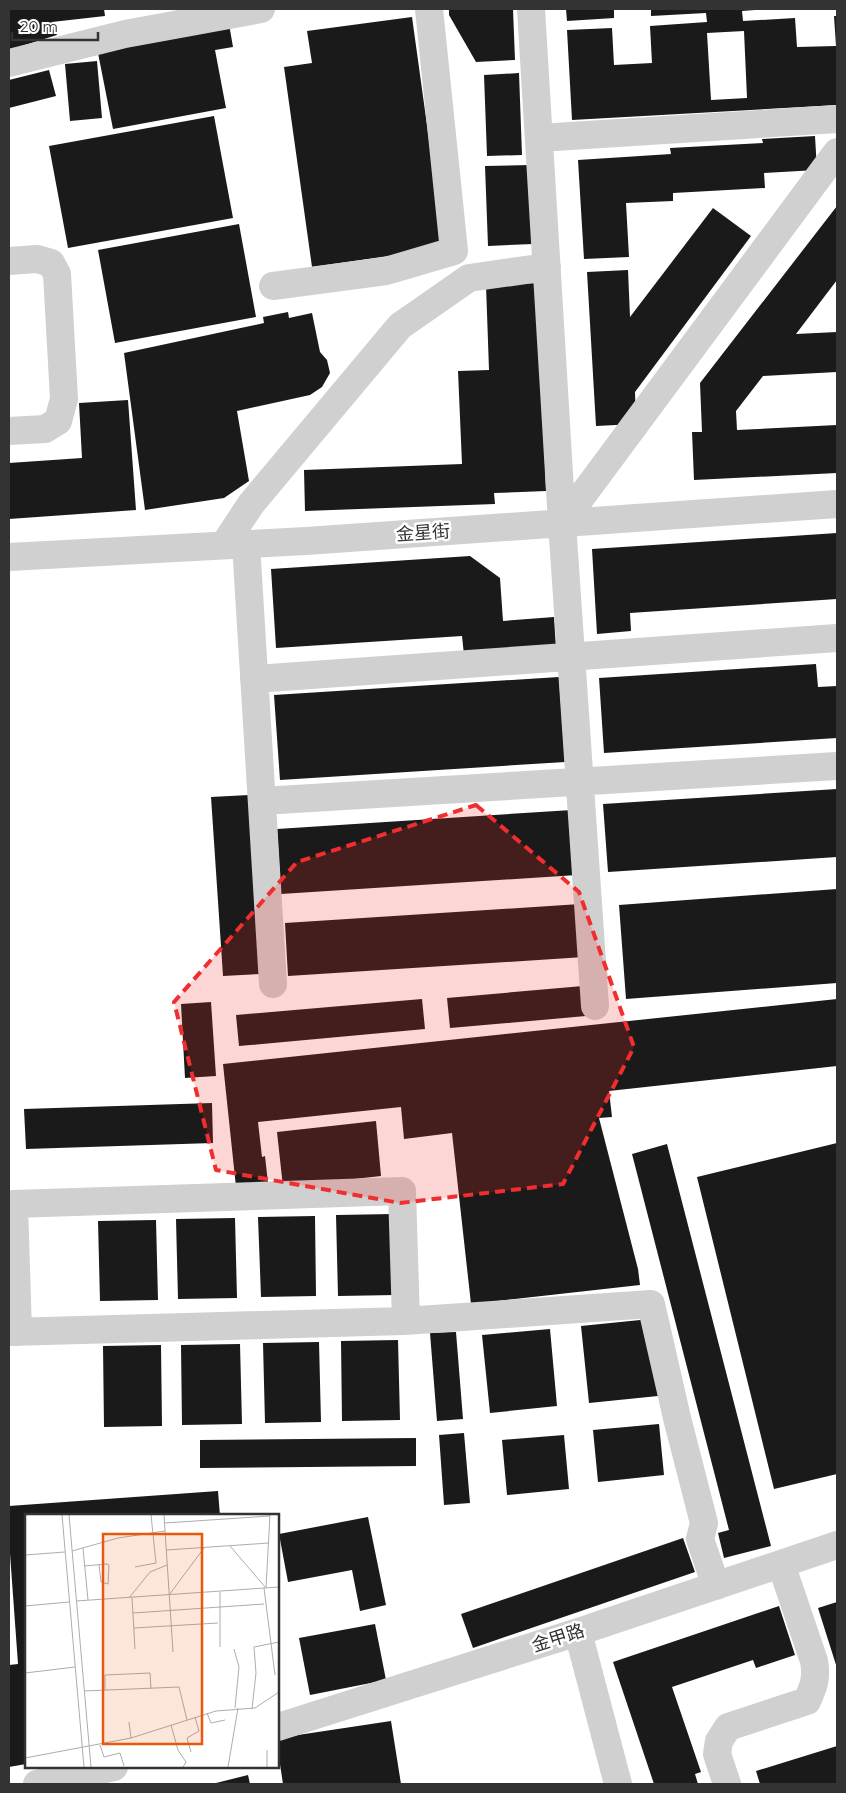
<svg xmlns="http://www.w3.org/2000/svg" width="846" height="1793" viewBox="0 0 846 1793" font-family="Montserrat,'Noto Sans SC',sans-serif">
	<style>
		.building { fill: #1a1a1a; fill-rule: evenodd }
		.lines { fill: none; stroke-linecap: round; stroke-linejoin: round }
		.minor { stroke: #d0d0d0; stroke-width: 28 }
		.marked { fill: #f02e2f; fill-opacity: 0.2; stroke: #f02e2f; stroke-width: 4; stroke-dasharray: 10 6; stroke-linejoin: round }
		.labels { text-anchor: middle; stroke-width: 5; stroke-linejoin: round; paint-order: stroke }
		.street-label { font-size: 18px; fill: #333; stroke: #fff }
		.inset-road { fill: none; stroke: #adadad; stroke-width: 1 }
		.view { fill: #e8590c; fill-opacity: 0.15; stroke: #e8590c; stroke-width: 2.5 }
		.inset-edge { fill: none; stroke: #333; stroke-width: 2.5 }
	</style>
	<rect width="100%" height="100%" fill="#fff"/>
	<path class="building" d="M9 9H104L105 16 52 22 57 35 9 50Z
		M449 9H513L515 60 476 62 449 15Z
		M566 9H614V18L567 21Z
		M651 9H755V10L742 11 743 21 795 18 797 47 836 46 834 16H837V105L572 120 567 30 612 28 614 65 652 63 650 26 707 22 706 13 651 16ZM744 31 747 98 711 100 707 33Z
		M412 17 444 248 312 267 284 67 312 63 307 31Z
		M229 24 233 47 215 50 226 108 113 129 97 48Z
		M97 61 102 118 70 121 65 64Z
		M49 70 56 96 9 108V80Z
		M519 73 522 155 487 156 484 75Z
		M214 116 233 218 68 248 49 146Z
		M815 136 817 170 764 173 765 188 673 193V201L626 203 629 257 584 259 578 160 671 154 670 148 763 143 762 139Z
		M530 165 533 244 488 246 485 166Z
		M837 206V280L796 334 837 332V372L763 376 736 411 737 430 837 425V473L694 480 692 432H702L700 383Z
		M713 208 751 236 635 392 636 424 596 426 587 272 628 270 630 317Z
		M239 224 256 317 115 343 98 250Z
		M538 283 546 491 494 493 495 504 305 511 304 470 462 464 458 371 489 370 486 285Z
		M288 312 289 318 312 313 320 352 327 360 330 373 322 387 310 395 237 411 249 481 224 498 145 510 124 353 264 323 263 317Z
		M128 400 136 510 9 519V463L82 458 79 403Z
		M837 533V599L630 613 631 631 597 634 592 549Z
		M470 556 500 578 503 621 554 617 556 649 464 655 462 636 276 648 271 569Z
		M816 664 818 687 837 686V738L604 753 599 678Z
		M559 677 565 762 280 780 274 695Z
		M837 789V857L608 872 603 804Z
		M249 795 261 974 223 976 211 797Z
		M572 810 577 875 281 894 277 829Z
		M837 889V983L626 999 619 905Z
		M580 904 584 957 288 976 285 923Z
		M583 986 586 1016 450 1028 447 998Z
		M422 999 425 1029 239 1046 236 1015Z
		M837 999V1066L609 1091 612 1117 599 1118 638 1269 640 1285 471 1304 452 1133 404 1139 401 1107 258 1122 262 1157 265 1156 268 1183 236 1187 223 1064Z
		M211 1002 216 1076 185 1078 181 1004Z
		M212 1103 213 1143 26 1149 24 1109Z
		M376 1121 381 1176 283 1187 277 1132Z
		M837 1143V1474L774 1489 697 1177Z
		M667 1144 771 1546 724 1558 718 1533 729 1530 632 1154Z
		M393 1214 396 1295 338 1296 336 1215Z
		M315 1216 316 1296 261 1297 258 1217Z
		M235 1218 237 1298 178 1299 176 1219Z
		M156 1220 158 1300 100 1301 98 1221Z
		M650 1319 658 1396 589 1403 581 1326Z
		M550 1329 557 1406 490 1413 482 1335Z
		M456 1332 463 1419 437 1421 430 1333Z
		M398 1340 400 1420 342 1421 341 1341Z
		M319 1342 321 1422 265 1423 263 1343Z
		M240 1344 242 1424 182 1425 181 1345Z
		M161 1345 162 1426 104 1427 103 1346Z
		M659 1424 664 1475 598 1482 593 1430Z
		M464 1433 470 1503 444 1505 439 1435Z
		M564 1435 569 1489 507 1495 502 1440Z
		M416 1438V1466L200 1468V1440Z
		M218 1491 220 1516H26V1764L9 1767V1665L18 1664 9 1540V1506Z
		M368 1517 386 1605 360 1611 352 1570 288 1582 279 1534Z
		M683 1538 695 1572 473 1648 461 1614Z
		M837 1602V1668L818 1608Z
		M779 1606 795 1655 756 1668 753 1660 672 1687 701 1772 695 1774 698 1784H654L613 1662Z
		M375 1624 386 1680 310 1695 299 1638Z
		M391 1721 401 1784H283L278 1751V1738Z
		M837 1746V1784H760L756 1771Z
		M248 1775 250 1784H212Z"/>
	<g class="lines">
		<path class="minor" d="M531 9 562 523 595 1006
			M9 63 125 34 261 9
			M539 138 837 119
			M9 261 37 259 51 263 57 274 64 399 58 421 45 429 9 431
			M273 286 386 271 454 251 429 9
			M562 523 837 152
			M246 544 273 984
			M224 545 251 504 400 326 469 278 547 267
			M9 557 306 541 837 504
			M254 679 837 638
			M262 801 837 766
			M9 1332 404 1321 651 1304 677 1418 704 1523 700 1539 716 1586
			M18 1332 14 1204 402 1191 406 1321
			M578 1632 618 1784
			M278 1727 578 1632 837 1545
			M37 1784 114 1767
			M727 1784 717 1754 719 1741 728 1727 807 1701C814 1686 817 1677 814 1661L781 1564"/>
	</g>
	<path class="marked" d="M476 805 579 892 634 1047 563 1184 400 1203 216 1170 174 1002 297 862Z"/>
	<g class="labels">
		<g class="street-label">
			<text transform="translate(423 533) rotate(-4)" y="6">金星街</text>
			<text transform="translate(558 1638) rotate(-18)" y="6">金甲路</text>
		</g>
	</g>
	<g transform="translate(25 1514)">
		<rect width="254" height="254" fill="#fff"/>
		<path class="inset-road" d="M37 1 59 253M44 1 66 253M139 1 148 138M140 9 245 2M205 32 241 74M58 34 63 86M141 36 244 29M47 37 93 24 140 17M0 41 40 38M59 52 82 50 84 51 83 70 76 68 74 51M110 53 131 49 126 1M239 74 250 161M241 74 245 1M195 78V133M144 81 179 34M104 84 125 58 142 51M107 84 110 135M51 87 254 73M0 92 44 88M108 99 239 90M109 114 193 109M209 135 214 153 210 194M0 159 50 153M80 176V161L125 159 126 175M59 177 154 173 162 206M227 195 231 159 229 133 254 128M182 199 186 209 200 206M104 208 106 224M146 211 153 236 161 248 158 253M75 231 79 243 95 239 99 252M242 236V253M166 238 162 224 174 217 170 203M0 244 106 224 191 197 230 194 254 178M203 253 213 194"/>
		<path class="view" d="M78 20H177V230H78Z"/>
		<rect width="254" height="254" class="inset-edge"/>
	</g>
	<rect width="846" height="1793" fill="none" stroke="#333333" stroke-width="20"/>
	<path d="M12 32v8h86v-8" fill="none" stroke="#333333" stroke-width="2.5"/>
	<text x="20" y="32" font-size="15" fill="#333333" stroke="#ffffff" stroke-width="4" paint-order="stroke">20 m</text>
</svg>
